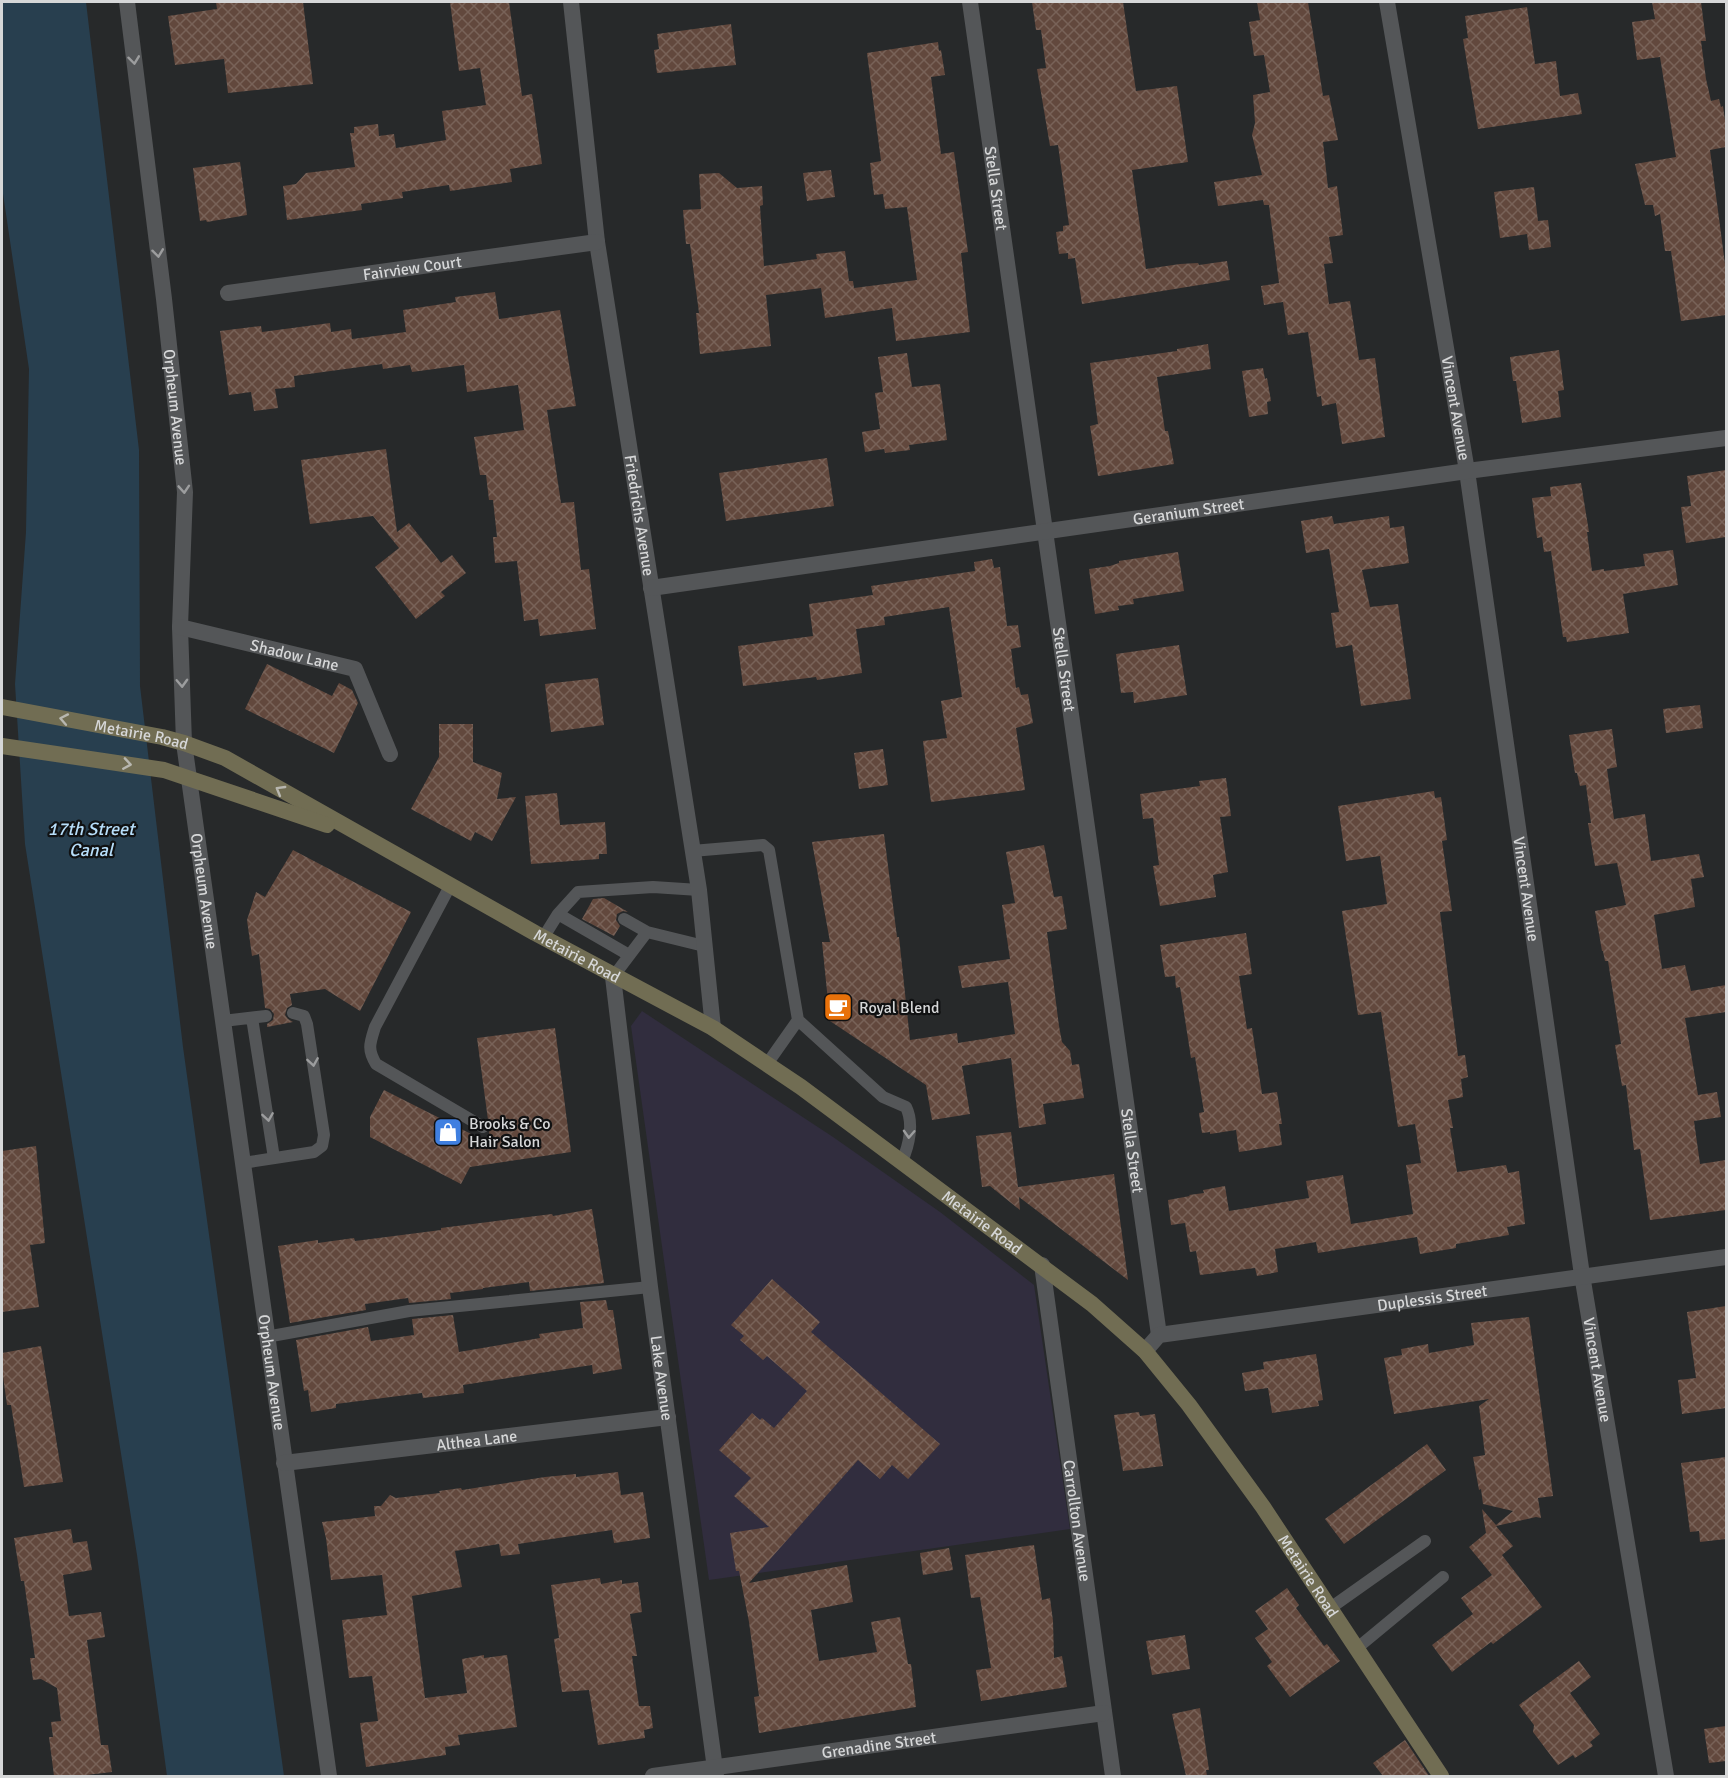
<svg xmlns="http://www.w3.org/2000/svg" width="1728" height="1778" viewBox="0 0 1728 1778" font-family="Signika,sans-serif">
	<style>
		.education { fill: #312d3e }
		.water { fill: #283f4f }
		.building { fill: url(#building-cross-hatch) }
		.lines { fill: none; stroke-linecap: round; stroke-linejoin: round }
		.service { stroke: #545658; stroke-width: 12 }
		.minor { stroke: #545658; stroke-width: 16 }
		.secondary { stroke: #716d53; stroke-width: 16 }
		.oneway { stroke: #9c9d9e }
		.oneway2 { stroke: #b8b7b0 }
		.labels { text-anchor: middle; stroke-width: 4.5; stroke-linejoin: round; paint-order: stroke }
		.street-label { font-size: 16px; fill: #d6d7d8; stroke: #101112 }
		.poi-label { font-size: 16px; fill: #d6d7d8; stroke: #101112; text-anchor: start }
		.water-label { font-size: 18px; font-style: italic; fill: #b7defa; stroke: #101112 }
	</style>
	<defs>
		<pattern id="building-cross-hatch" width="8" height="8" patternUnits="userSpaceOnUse" patternTransform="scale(1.5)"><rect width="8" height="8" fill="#62483d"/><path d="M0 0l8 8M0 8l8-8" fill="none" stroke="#786258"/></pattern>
	</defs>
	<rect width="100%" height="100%" fill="#27292a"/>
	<path class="education" d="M642 1011 833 1137 940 1212 1034 1285 1070 1529 709 1580 631 1026Z"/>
	<path class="water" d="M2 2H86L139 450 140 686 183 1047 284 1776H167L137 1555 25 844 15 684 26 532 29 369 2 187Z"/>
	<path class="building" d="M216 2H303L313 84 228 93 224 59 175 65 168 16 217 9Z
		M450 2H509L522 96 532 94 542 164 510 169 512 182 450 191 449 185 402 192 403 198 361 204 362 210 287 220 283 186 296 184 306 173 355 167 350 133H354V127L378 124 379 136 394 134 396 148 446 140 442 111 486 105 480 68 459 71Z
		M1032 2H1123L1136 91 1177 86 1188 162 1132 170 1146 269 1180 264 1198 263 1199 265 1227 261 1230 280 1082 304 1075 258 1068 259V253L1059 254 1056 232 1063 231V226L1069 225 1058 145 1050 146 1037 69 1046 68 1041 30H1036Z
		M1257 2H1308L1323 96 1329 95 1338 140 1323 142 1328 188 1337 186 1343 235 1329 237 1333 263 1324 264 1329 304 1350 301 1359 360 1375 358 1385 437 1342 444 1336 403 1322 406 1321 396 1317 397 1308 332 1288 335 1283 302 1264 305 1261 286 1279 283 1269 205H1264L1263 200 1218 206 1214 182 1262 175 1252 135 1255 123 1253 95 1270 92 1264 55 1254 56 1249 22 1260 20Z
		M1652 2H1701L1706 41H1701L1706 79 1711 101 1719 99 1721 107 1723 106 1726 128V147L1710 150 1725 264H1726V315L1681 321 1671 251H1665L1660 214 1655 216 1653 205H1645L1635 164 1676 157 1660 57 1637 60 1632 22 1655 19Z
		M1527 7 1535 64 1556 61 1560 96 1578 93 1582 114 1478 129 1463 39 1468 38 1465 16Z
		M731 24 736 65 657 73 654 50 659 49 657 34Z
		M938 42 939 51 941 50 945 75 931 77 941 154 954 152 968 252 961 253 970 332 896 341 892 308 825 318 821 288 766 295 771 346 700 354 696 313H699L690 244H686L683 210 701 209 699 174 719 173 737 188 762 186 763 205 760 206 764 266 817 259 816 254 845 251 849 281H853L854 288 917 280 907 207 885 209 883 194 874 195 870 163 881 161 867 53Z
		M240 162 247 215 207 222 206 220 200 221 193 168Z
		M831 170 835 197 807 201 803 173Z
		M1534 187 1538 221 1548 220 1551 247 1529 250 1527 234 1500 238 1494 192Z
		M495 292 499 319 560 310 576 406 547 410 561 503 574 502 581 570 589 569 596 629 540 636 538 619 524 621 517 561 495 563 493 537H497L493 500H489L486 475H480L474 437 524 430 518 385 467 392 464 365 412 372 410 365 383 369 382 364 294 376 295 387 275 389 278 408 254 411 251 392 229 395 220 331 261 326 262 332 330 323 331 332 351 329 352 339 406 332 403 310 456 302 455 297Z
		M1208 344 1211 369 1157 377 1165 431H1168L1174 464 1098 476 1090 426 1098 424 1090 363 1177 351V349Z
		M1559 350 1564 390 1558 391 1561 417 1522 423 1516 381H1513L1510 357Z
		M907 353 912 387 940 384 947 440 909 445 910 450 885 453 884 449 865 452 862 432 880 429 875 393 883 392 878 357Z
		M1263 368 1265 379 1267 378 1271 401 1267 402 1268 414 1249 417 1242 371Z
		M386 449 397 532 409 523 441 563 452 555 466 573 441 592 445 596 416 619 375 567 399 548 373 516 310 524 301 460Z
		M827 458 834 506 726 521 719 473Z
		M1726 470V537L1686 543 1681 507 1691 506 1687 476Z
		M1581 483 1589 532H1587L1592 571 1604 569V571L1645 566 1643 554 1673 550 1678 585 1623 594 1629 633 1567 642 1566 637H1563L1551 551 1544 552 1542 537 1537 538 1532 498 1551 496 1550 487Z
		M1332 516 1334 524 1389 516 1390 528 1404 526 1409 563 1362 570 1370 607 1398 604 1411 699 1361 706 1352 645 1336 648 1331 613 1339 612 1329 549 1306 553 1301 521Z
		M1178 552 1184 591 1133 599 1134 604 1118 606 1119 610 1095 614 1089 569 1110 566 1119 563V561Z
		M992 559 994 568 1000 567 1007 626 1018 625 1021 647 1011 649 1016 688 1019 687 1021 695 1028 694 1033 723 1016 728 1025 790 931 802 923 741 947 738 941 701 962 697 949 607 884 617 885 625 856 629 862 673 817 680 816 677 743 686 738 646 813 636 809 604 873 595 871 586 975 571 974 562Z
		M1179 645 1187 695 1134 703 1133 692 1121 693 1116 654Z
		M267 664 332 696 339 683 352 690 358 703 334 753 245 709Z
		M598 678 604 725 551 732 545 684Z
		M1700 705 1703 728 1666 733 1663 709Z
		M439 724H473V762L502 773 497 799 516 797 492 841 475 832 471 841 411 809 439 757Z
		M1612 729 1617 767 1607 769 1614 819 1645 814 1651 861 1699 854 1704 877 1691 879 1695 907 1654 915 1662 969 1685 965 1691 991 1726 985V1012L1685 1018 1698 1095 1717 1092 1721 1117 1694 1121 1700 1164 1726 1160V1210L1650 1220 1640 1149 1634 1150 1626 1085 1622 1086 1615 1045 1621 1044 1608 961H1605L1603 951H1602L1595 911 1626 905 1617 863 1595 866 1588 823H1591L1586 785 1580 786 1577 773H1575L1569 735Z
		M883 749 888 785 859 789 854 753Z
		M1226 778 1231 816 1220 817 1228 872 1213 875 1216 897 1160 906 1153 866 1159 865 1153 818 1143 819 1140 794 1200 786 1199 781Z
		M1434 791 1435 798 1441 797 1447 840 1442 841 1452 911 1440 912 1458 1056 1465 1055 1468 1077 1461 1079 1463 1097 1448 1100 1453 1128H1450L1457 1172 1506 1165 1508 1173 1519 1171 1525 1224 1507 1227 1509 1235 1456 1244V1248L1420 1254 1417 1237 1318 1253 1316 1242 1275 1249 1278 1272 1257 1276 1255 1268 1200 1275 1196 1251 1190 1252 1185 1223 1171 1225 1168 1200 1190 1196 1189 1195 1204 1193 1203 1190 1225 1186 1229 1211 1309 1198 1306 1181 1343 1175 1351 1224 1413 1214 1406 1165 1421 1163 1415 1124 1398 1127 1381 1012 1358 1015 1342 911 1387 904 1380 856 1346 861 1338 806Z
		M557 793 560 825 605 822 607 854H599V859L531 864 525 796Z
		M884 834 897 937H899L910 1040 957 1033 958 1043 1015 1034 1008 982 962 988 958 966 1010 959 1002 905 1015 903 1006 852 1044 845 1054 897 1062 896 1067 929 1047 932 1059 1026 1062 1042 1070 1051 1072 1065 1079 1064 1084 1098 1043 1104 1046 1124 1019 1128 1011 1058 962 1066 970 1114 932 1120 926 1085 830 1021 822 942H830L812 842Z
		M293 850 411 912 360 1011 325 989 290 994 292 1005 287 1008 285 1015 288 1019 293 1022 267 1027V1024L273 1020 274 1014 270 1009 265 1008 259 954 252 956 247 920 256 892 265 897Z
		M604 898 628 912 623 911 617 914 616 920 620 926 614 936 582 919 593 899Z
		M1246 933 1252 974 1239 976 1247 1029 1252 1028 1262 1094 1277 1092 1282 1124H1279L1282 1145 1239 1152 1236 1130 1210 1134V1132L1202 1133 1199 1113 1204 1112 1195 1057 1191 1058 1180 987 1176 988 1175 976 1165 977 1160 945Z
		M555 1028 571 1152 470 1167 461 1184 370 1137V1117L384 1090 491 1144 489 1132 491 1126 488 1120 477 1038Z
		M1011 1132 1018 1187 1114 1174 1128 1280 1019 1197 1020 1210 990 1186 982 1187 976 1136Z
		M36 1146 45 1243 30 1245 39 1307 2 1312V1151Z
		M592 1209 604 1283 530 1291 529 1282 483 1288V1289L450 1293 451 1299 409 1303 408 1298 365 1304 366 1310 290 1323 278 1246 318 1240V1243L354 1238 355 1241 441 1230V1228L552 1214 553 1216Z
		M772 1279 820 1322 811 1332 940 1444 908 1479 892 1465 880 1479 858 1460 749 1583 847 1565 853 1602 811 1610 819 1661 877 1652 871 1622 900 1617 908 1664H911L916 1707 759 1733 754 1697 759 1696 749 1622 739 1571H736L730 1533 769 1527 734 1496 751 1478 719 1450 752 1413 760 1420 762 1418 774 1428 807 1391 767 1356 763 1360 740 1340 744 1336 731 1325Z
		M606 1300 608 1310H613L622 1369 593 1374 592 1365 463 1385 464 1393 423 1398 422 1393 336 1404V1408L311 1412 308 1390 304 1391 296 1340 368 1327 371 1341 414 1335 412 1319 453 1315 459 1352 540 1338 539 1334 583 1328 580 1302Z
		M1726 1306V1408L1682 1414 1678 1380 1696 1378 1687 1312Z
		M1529 1317 1553 1496 1538 1498 1541 1518 1536 1517 1496 1526 1513 1546 1502 1555 1542 1607 1493 1644 1491 1642 1452 1672 1432 1645 1473 1614 1461 1598 1492 1575 1469 1547 1486 1533 1482 1509 1496 1525 1513 1511 1483 1504 1481 1489 1479 1490 1473 1457 1485 1455 1479 1406 1489 1399 1394 1414 1384 1358 1402 1355 1401 1349 1428 1344 1429 1353 1474 1345 1471 1323Z
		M41 1346 63 1482 24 1487 11 1405H7L2 1369V1353Z
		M1316 1354 1323 1400 1318 1401 1319 1406 1272 1413 1268 1388 1245 1391 1242 1373 1264 1369 1263 1362Z
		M1139 1412 1140 1416 1155 1414 1163 1466 1123 1471 1114 1415Z
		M1427 1444 1446 1470 1344 1544 1325 1519Z
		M1726 1457V1539L1700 1542 1699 1531 1690 1532 1681 1463Z
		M618 1472 621 1495 643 1492 650 1538 614 1543 612 1530 518 1544 520 1554 501 1556 499 1544 455 1551 462 1587 412 1596 425 1698 467 1693 462 1659 484 1655V1658L507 1655 517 1727 458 1735 460 1745 445 1747 446 1755 366 1767 360 1723 378 1721 372 1676 349 1678 342 1620 387 1615 382 1575 331 1580 326 1538 322 1522 375 1516 374 1506H381L390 1495 396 1498 440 1493 439 1491 461 1488 462 1490 545 1477 576 1474V1477Z
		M71 1529 73 1543 87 1541 92 1570 63 1575 69 1616 101 1612 105 1637 87 1640 101 1745H108L112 1772 78 1776H54L49 1737H53L51 1722 61 1721 57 1688 41 1679 33 1680 30 1658H35L24 1581H21L14 1538Z
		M1034 1545 1042 1600 1050 1598 1053 1621 1054 1658 1062 1656 1067 1687 981 1701 976 1670 991 1668 980 1597 971 1598 965 1555Z
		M949 1548 953 1570 923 1575 920 1553Z
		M600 1578 601 1584 622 1580V1584L638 1582 642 1612 630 1614 637 1656H632L639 1706H650L653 1728 644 1730 645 1738 598 1745 589 1690 562 1692 554 1639 559 1638 551 1585Z
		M1287 1588 1299 1605 1296 1608 1324 1646 1327 1644 1340 1661 1290 1697 1267 1666 1272 1662 1255 1638 1268 1629 1255 1611Z
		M1185 1635 1190 1669 1152 1675 1146 1641Z
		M1579 1661 1591 1677 1570 1693 1600 1734 1590 1742 1593 1746 1575 1758 1573 1755 1558 1765 1533 1732 1534 1725 1519 1705Z
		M1200 1708 1209 1770H1206L1207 1776H1186L1172 1714Z
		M1726 1726V1761L1709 1763 1704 1729Z
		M1405 1740 1429 1776H1383L1373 1763Z"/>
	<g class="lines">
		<path class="service" d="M692 851 763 845 769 850 798 1020 767 1064
			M450 886 375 1027C370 1043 367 1049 376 1064L483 1127
			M558 914 629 955
			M624 919 647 932
			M543 938 558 914 578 892 653 887 699 890
			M613 977 647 932 704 946
			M252 1018 274 1158
			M798 1020 883 1097 906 1107C914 1123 909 1146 902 1161
			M223 1021 266 1016
			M243 1163 314 1152 322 1146 324 1135 307 1024 304 1016 293 1013
			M266 1337 409 1311 650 1287
			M1329 1609 1425 1541
			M1356 1649 1443 1577"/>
		<g class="minor">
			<path id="s1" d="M127 2 164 299 185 492 180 627 184 743 329 1776"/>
			<path id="s2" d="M571 2 597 242 699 890 713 1028"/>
			<path id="s3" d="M970 2 1159 1335"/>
			<path id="s4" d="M1387 2 1467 471 1582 1275 1666 1776"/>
			<path id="s5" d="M228 293 597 242"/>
			<path id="s6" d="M651 588 1467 471 1726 438"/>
			<path id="s7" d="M180 627 355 669 390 754"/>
			<path id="s8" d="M613 977 650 1287 716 1776"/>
			<path id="s9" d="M1042 1265 1113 1776"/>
			<path id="s10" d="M1145 1351 1159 1335 1726 1257"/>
			<path id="s11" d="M284 1463 668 1417"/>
			<path id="s12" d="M653 1776 1104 1713"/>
		</g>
		<g class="secondary">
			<path id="s13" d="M2 707 162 737 184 743 225 758 535 933 713 1028 801 1087 1092 1304 1145 1351 1189 1405 1263 1507 1441 1776"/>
			<path d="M2 746 164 770 327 825"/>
		</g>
	</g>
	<defs><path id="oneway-chevron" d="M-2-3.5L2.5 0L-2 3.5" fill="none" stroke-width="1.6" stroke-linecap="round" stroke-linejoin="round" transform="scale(1.5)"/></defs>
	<g class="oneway">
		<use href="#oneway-chevron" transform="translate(134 60) rotate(83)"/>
		<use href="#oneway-chevron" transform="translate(158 253) rotate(83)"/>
		<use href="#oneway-chevron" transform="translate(184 489) rotate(86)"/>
		<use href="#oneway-chevron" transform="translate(182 683) rotate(88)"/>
		<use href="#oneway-chevron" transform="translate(313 1062) rotate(81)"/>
		<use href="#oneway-chevron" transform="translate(268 1117) rotate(81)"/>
		<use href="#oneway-chevron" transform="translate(909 1134) rotate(93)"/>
	</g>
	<g class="oneway2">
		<use href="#oneway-chevron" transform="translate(64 719) rotate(-169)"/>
		<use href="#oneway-chevron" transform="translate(127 764) rotate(9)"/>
		<use href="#oneway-chevron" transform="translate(280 790) rotate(-150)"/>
	</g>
	<defs>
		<g id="cafe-square" transform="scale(1.5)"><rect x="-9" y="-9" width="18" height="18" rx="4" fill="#e8710a" stroke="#101112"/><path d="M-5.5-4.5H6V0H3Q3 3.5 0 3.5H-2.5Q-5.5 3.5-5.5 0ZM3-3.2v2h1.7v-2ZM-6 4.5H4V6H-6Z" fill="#fff"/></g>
		<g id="shop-square" transform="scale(1.5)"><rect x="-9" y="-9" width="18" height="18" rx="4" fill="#3f7fe0" stroke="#101112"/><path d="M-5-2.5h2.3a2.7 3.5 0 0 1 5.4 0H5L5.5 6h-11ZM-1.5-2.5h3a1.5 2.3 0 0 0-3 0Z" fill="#fff"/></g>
	</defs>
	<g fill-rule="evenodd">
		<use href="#cafe-square" x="838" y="1007"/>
		<use href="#shop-square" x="448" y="1132"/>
	</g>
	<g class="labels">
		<g class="street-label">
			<text dy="6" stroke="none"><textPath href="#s3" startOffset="188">Stella Street</textPath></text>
			<text dy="6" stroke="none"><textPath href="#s5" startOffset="186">Fairview Court</textPath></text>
			<text dy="6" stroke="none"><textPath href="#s1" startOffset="408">Orpheum Avenue</textPath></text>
			<text dy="6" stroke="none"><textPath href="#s4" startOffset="412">Vincent Avenue</textPath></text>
			<text dy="6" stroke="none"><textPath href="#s6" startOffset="543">Geranium Street</textPath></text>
			<text dy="6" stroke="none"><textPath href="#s2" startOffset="518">Friedrichs Avenue</textPath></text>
			<text dy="6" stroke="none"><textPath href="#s7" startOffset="118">Shadow Lane</textPath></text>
			<text dy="6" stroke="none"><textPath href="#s3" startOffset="674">Stella Street</textPath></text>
			<text dy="6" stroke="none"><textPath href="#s13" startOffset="142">Metairie Road</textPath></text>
			<text dy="6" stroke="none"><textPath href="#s4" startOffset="898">Vincent Avenue</textPath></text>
			<text dy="6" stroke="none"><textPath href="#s1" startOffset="894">Orpheum Avenue</textPath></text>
			<text dy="6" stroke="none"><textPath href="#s13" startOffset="633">Metairie Road</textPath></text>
			<text dy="6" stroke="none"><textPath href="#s3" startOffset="1160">Stella Street</textPath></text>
			<text dy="6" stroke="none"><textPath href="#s13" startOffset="1119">Metairie Road</textPath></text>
			<text dy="6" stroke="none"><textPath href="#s10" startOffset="297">Duplessis Street</textPath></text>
			<text dy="6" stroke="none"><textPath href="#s4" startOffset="1384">Vincent Avenue</textPath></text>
			<text dy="6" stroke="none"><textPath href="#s1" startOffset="1380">Orpheum Avenue</textPath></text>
			<text dy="6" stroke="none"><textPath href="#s8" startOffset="404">Lake Avenue</textPath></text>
			<text dy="6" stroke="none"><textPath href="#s11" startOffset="194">Althea Lane</textPath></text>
			<text dy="6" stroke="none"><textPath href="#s9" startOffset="258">Carrollton Avenue</textPath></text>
			<text dy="6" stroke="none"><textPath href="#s13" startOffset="1605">Metairie Road</textPath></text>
			<text dy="6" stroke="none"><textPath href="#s12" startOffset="228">Grenadine Street</textPath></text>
		</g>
		<g class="poi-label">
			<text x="859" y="1013">Royal Blend</text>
			<text x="469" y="1129">Brooks &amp; Co<tspan x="469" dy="18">Hair Salon</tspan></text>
		</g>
		<g class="water-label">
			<text x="91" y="835">17th Street<tspan x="91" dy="21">Canal</tspan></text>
		</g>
	</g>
	<rect width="1728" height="1778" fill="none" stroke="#d6d7d8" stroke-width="6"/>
</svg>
